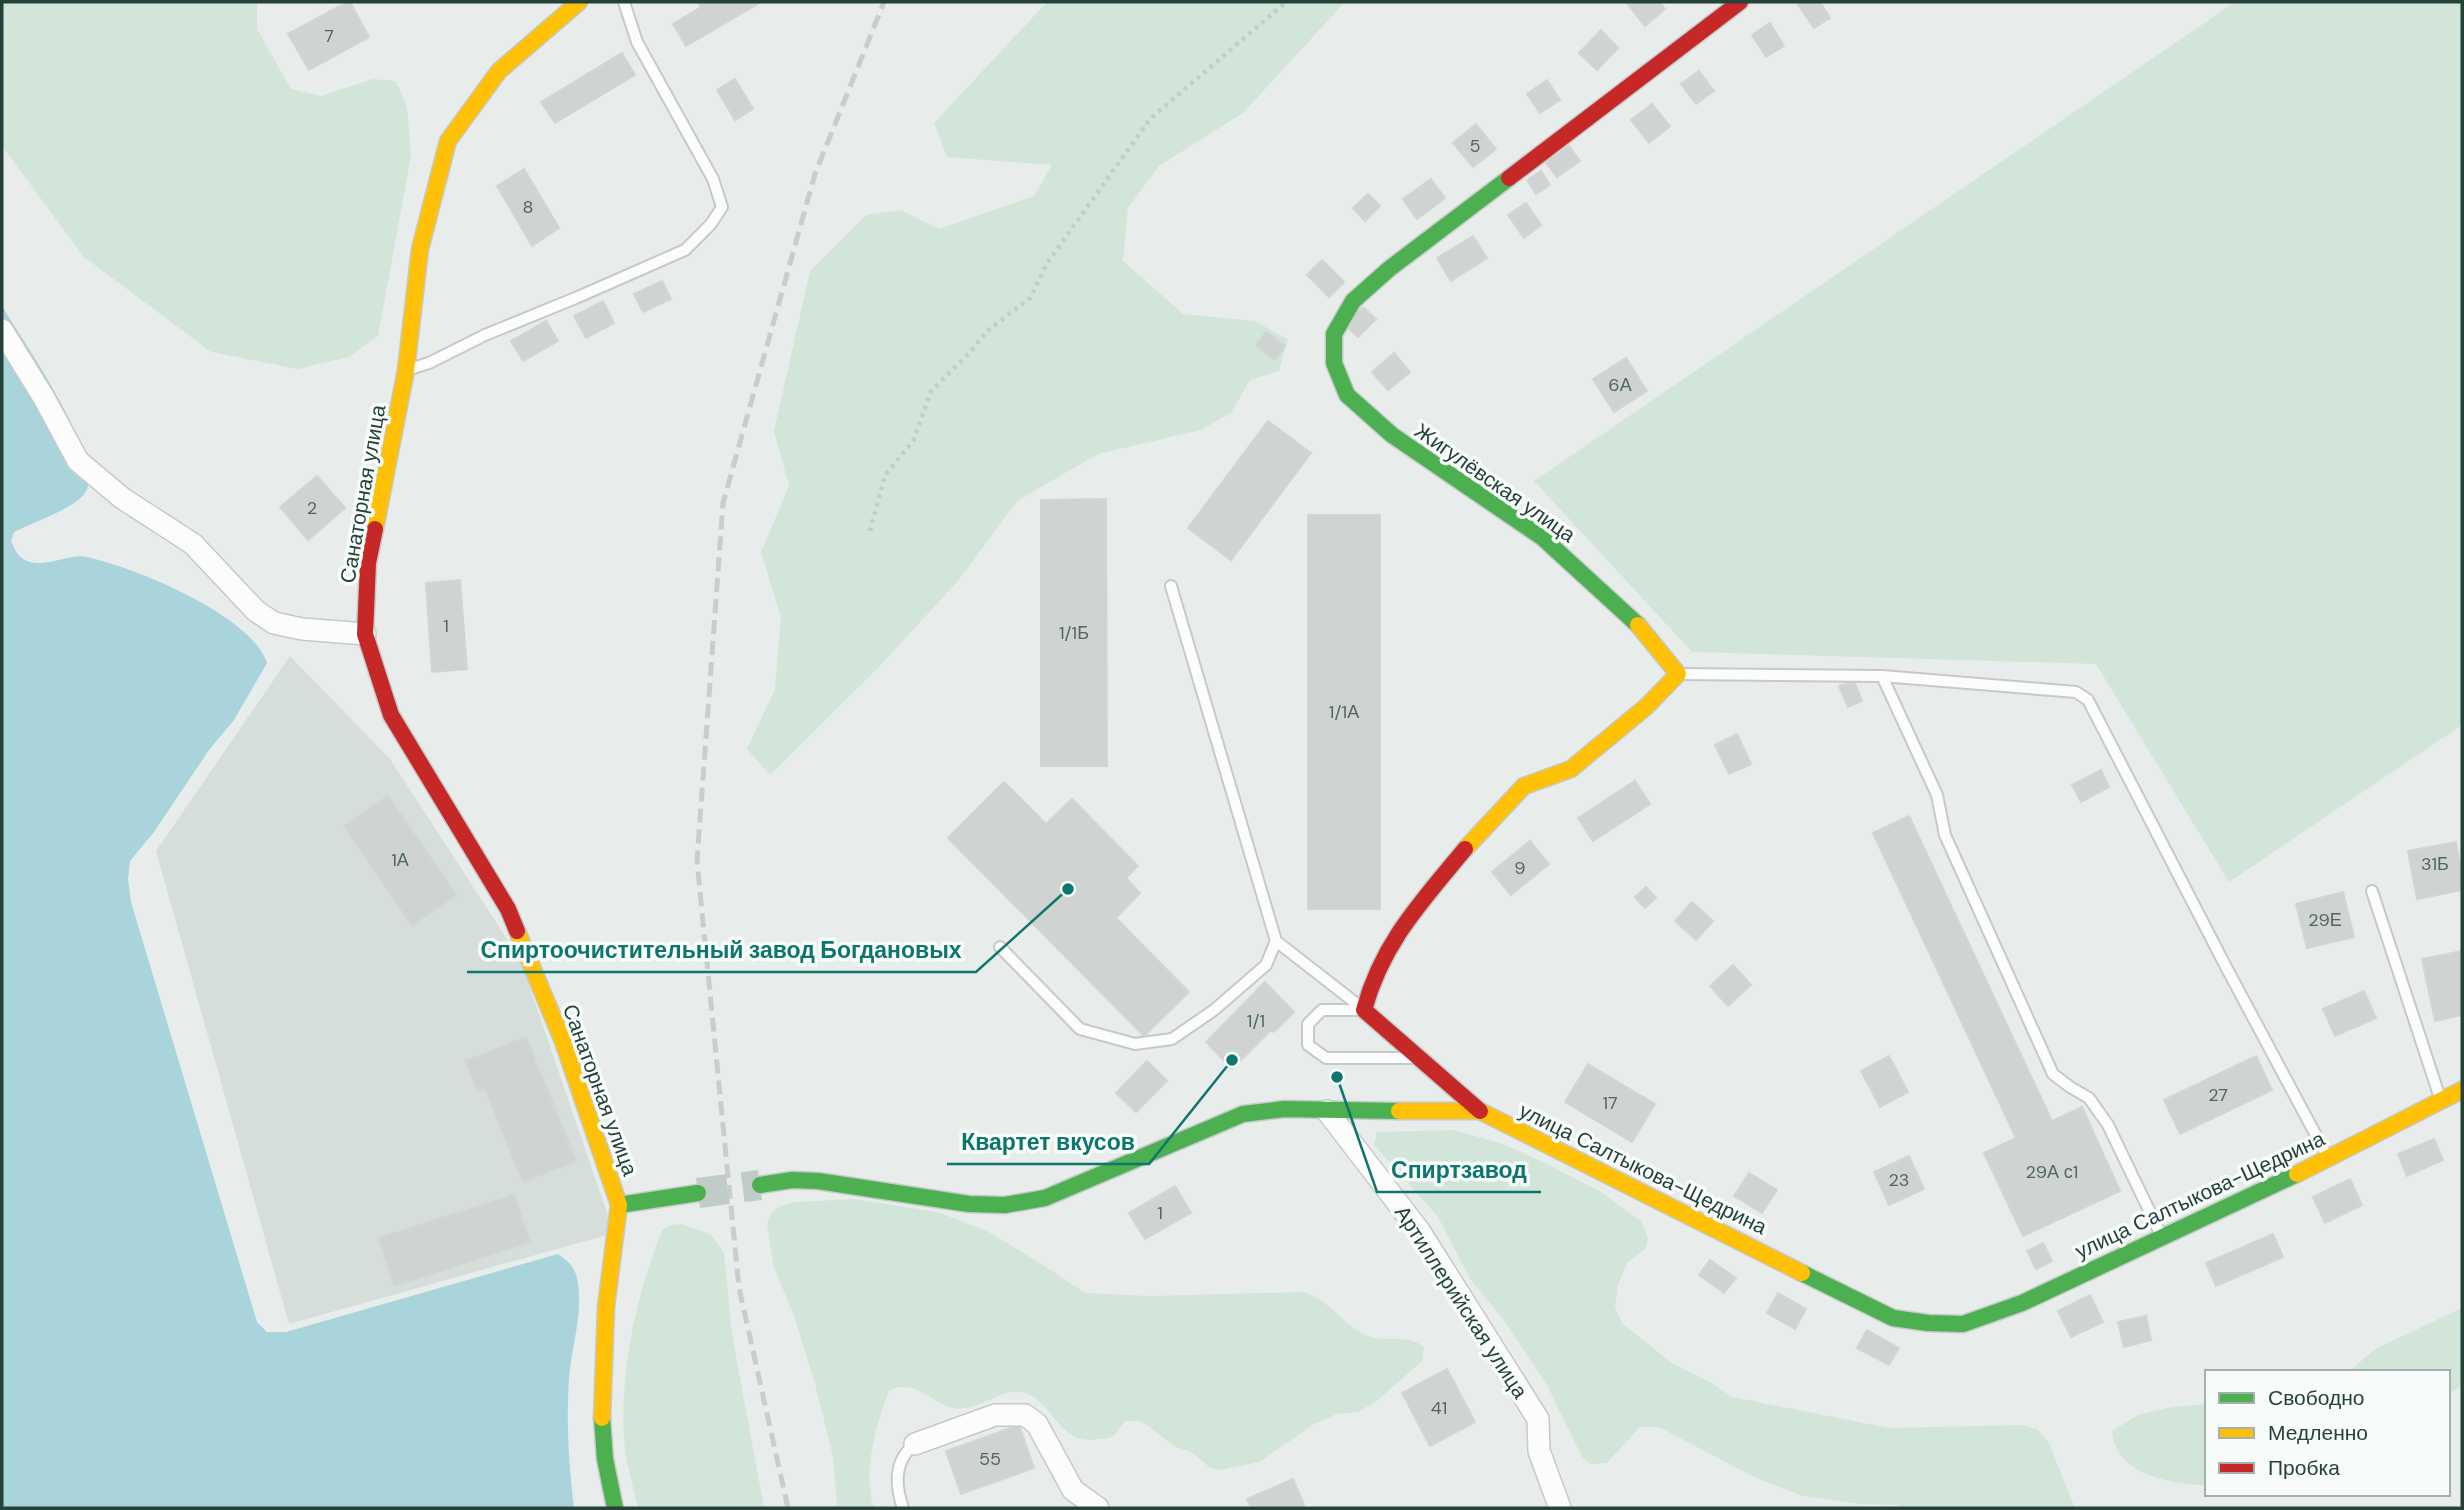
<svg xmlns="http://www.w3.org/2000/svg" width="2464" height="1510" viewBox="0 0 2464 1510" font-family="'DM Sans',sans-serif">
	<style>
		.built { fill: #d6dedb }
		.green { fill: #d1e6d8 }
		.water { fill: #a9d4db }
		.building { fill: #cfd4d2; stroke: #d1d6d4; stroke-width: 2 }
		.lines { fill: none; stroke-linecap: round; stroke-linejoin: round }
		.secondary-tunnel { stroke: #c1cbc8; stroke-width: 30; stroke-dasharray: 30 15; stroke-linecap: butt }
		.lane-casing { stroke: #c5cac8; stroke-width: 14 }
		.street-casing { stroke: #c5cac8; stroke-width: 24 }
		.fast-casing { stroke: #c3cbc8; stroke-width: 19 }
		.slow-casing { stroke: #c3cbc8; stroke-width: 19 }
		.jam-casing { stroke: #c3cbc8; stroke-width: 19 }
		.path { stroke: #c3ccca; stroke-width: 4.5; stroke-dasharray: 3.5 5; stroke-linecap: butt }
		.lane { stroke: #fcfcfc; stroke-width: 10 }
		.street { stroke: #fcfcfc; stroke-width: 21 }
		.fast { stroke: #4caf50; stroke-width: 16 }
		.slow { stroke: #ffc107; stroke-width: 16 }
		.jam { stroke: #c62828; stroke-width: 16 }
		.rail { stroke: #c9cdcc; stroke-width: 5; stroke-dasharray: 14 7; stroke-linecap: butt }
		.labels { text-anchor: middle; stroke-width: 7; stroke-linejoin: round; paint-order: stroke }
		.number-label { font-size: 18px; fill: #506761 }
		.street-label { font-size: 21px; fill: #24423a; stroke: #f7fbf9 }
		.leader { fill: none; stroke: #0f766e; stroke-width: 2.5 }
		.callout-dot { fill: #0f766e; stroke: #f7fbf9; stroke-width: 2.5 }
		.callout-label { font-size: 23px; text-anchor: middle; font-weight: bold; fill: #0f766e; stroke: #f7fbf9; stroke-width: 7; stroke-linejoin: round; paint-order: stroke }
	</style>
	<rect width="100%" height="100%" fill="#e8edeb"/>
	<path class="built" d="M290 656 390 759 520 959 614 1233 289 1324 156 851Z"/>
	<path class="green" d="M2 2H257V29L291 89 321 96 373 79 396 81 407 107 411 156 378 336 349 357 298 369 211 352 84 257 2 146Z
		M1047 2H1345L1243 113 1159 166 1128 208 1123 261 1183 314 1254 321 1288 339 1279 371 1250 380 1231 413 1201 430 1098 454 1017 501 958 581 876 670 770 775 747 749 775 689 781 618 761 552 789 486 774 431 810 271 866 215 900 210 939 229 1034 196 1052 165 947 157 934 123Z
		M2235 2H2462V725L2229 882 2096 664 1692 652 1534 481Z
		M1454 1130 1503 1144 1549 1165 1601 1192 1641 1221 1648 1238 1645 1249 1627 1263 1618 1285 1615 1307 1622 1323 1672 1363 1710 1382 1732 1397 1889 1428 2021 1425 2037 1429 2048 1441 2075 1508H1903L1897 1505 1860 1504 1803 1496 1756 1478 1659 1427H1640L1607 1463 1591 1464 1582 1457 1547 1385 1502 1318 1470 1279 1438 1217 1374 1145 1377 1132Z
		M854 1199 938 1212 989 1232 1043 1265 1085 1293 1150 1296 1304 1292C1331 1301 1342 1324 1366 1335 1386 1344 1404 1332 1424 1347L1422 1361 1377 1401 1358 1412 1337 1414 1314 1424 1259 1462 1221 1470 1210 1468 1193 1453 1174 1446 1141 1421H1125C1121 1426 1116 1434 1111 1437 1108 1439 1104 1438 1100 1439 1057 1448 1053 1397 1021 1392 997 1389 978 1413 953 1408 929 1402 914 1377 889 1391 876 1425 862 1473 874 1508H837L833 1457 815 1384 794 1316 773 1265 767 1223 771 1213 780 1206 796 1202Z
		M682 1224 710 1234 724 1252 732 1334 764 1508H638C633 1486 626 1462 624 1440 620 1367 636 1297 662 1230L671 1225Z
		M2462 1308V1386L2448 1394V1372H2343L2351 1370 2375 1349Z
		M2207 1404V1486C2170 1482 2116 1477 2112 1431L2138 1415 2172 1407Z"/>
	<path class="water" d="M2 306C21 338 108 462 85 493 75 508 32 523 14 532L11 541C15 549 17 557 27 561 46 568 67 554 86 557 132 566 252 615 267 663L234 720 209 750 154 832 130 861 128 879 131 902 257 1322 267 1332H286L558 1254C570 1262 576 1269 578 1283 583 1315 571 1348 569 1379 566 1422 569 1466 574 1508H2Z"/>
	<path class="building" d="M347 2H350L369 37 309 70 288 34Z
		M697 2H761L686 46 673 24 701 7Z
		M1626 2H1659L1665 9 1645 26Z
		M1796 2H1820L1830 18 1814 28Z
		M1770 23 1784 46 1766 57 1752 35Z
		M1601 30 1618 48 1597 70 1579 53Z
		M622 53 635 75 555 123 541 102Z
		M1699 71 1714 91 1696 104 1681 84Z
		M735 79 753 109 735 120 717 90Z
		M1547 80 1560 100 1540 113 1527 94Z
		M1652 104 1670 126 1649 143 1631 120Z
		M1476 124 1496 149 1473 167 1453 143Z
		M1569 146 1580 161 1557 177 1546 163Z
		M524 169 559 228 532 246 497 186Z
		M1541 171 1550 185 1536 194 1527 180Z
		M1431 179 1445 198 1417 219 1403 199Z
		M1368 194 1380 206 1365 221 1353 208Z
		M1526 203 1541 225 1524 238 1508 215Z
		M1473 236 1487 258 1451 281 1437 258Z
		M1322 260 1344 282 1329 297 1307 275Z
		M662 281 671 299 643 312 634 294Z
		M603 301 614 323 586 338 574 316Z
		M1363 307 1376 319 1358 337 1345 325Z
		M546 321 558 341 523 361 511 341Z
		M1266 332 1285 346 1275 360 1256 345Z
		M1394 353 1410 372 1388 390 1372 372Z
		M1626 358 1647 391 1614 412 1593 379Z
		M1268 421 1311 453 1231 560 1188 528Z
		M317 476 345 508 308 540 280 507Z
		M1106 499 1107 766H1041V500Z
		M1308 515H1380V909H1308Z
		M460 580 467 669 432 672 426 583Z
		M1854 681 1862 701 1848 707 1839 686Z
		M1737 734 1751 764 1729 774 1715 745Z
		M2101 770 2109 787 2081 802 2072 785Z
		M1635 781 1650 804 1593 841 1578 818Z
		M1004 782 1046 824 1072 799 1138 866 1126 878 1140 893 1116 918 1189 992 1144 1036 948 838Z
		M388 796 456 895 412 925 344 826Z
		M1909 816 2052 1121 2016 1138 1873 833Z
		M1530 841 1549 864 1511 895 1492 872Z
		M2456 842 2462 877V890L2417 899 2408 851Z
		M1646 887 1656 898 1645 908 1635 897Z
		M2343 892 2354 937 2307 948 2296 904Z
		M1692 902 1713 921 1696 940 1675 921Z
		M2462 951V1015L2435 1021 2422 959Z
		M1733 965 1751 985 1728 1006 1710 986Z
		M1265 982 1294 1012 1274 1032 1271 1030 1232 1069 1206 1042Z
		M2364 991 2376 1018 2335 1036 2323 1009Z
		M526 1037 576 1161 523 1182 485 1088 478 1091 466 1061Z
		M1889 1056 1908 1092 1880 1107 1861 1071Z
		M2256 1056 2272 1090 2180 1134 2164 1100Z
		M1147 1061 1167 1081 1136 1112 1116 1093Z
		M1588 1064 1655 1104 1632 1142 1565 1102Z
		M2082 1107 2120 1191 2023 1236 1984 1153Z
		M2434 1139 2443 1160 2407 1176 2398 1154Z
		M1909 1156 1924 1189 1889 1205 1874 1172Z
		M1749 1173 1777 1190 1762 1213 1734 1196Z
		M2350 1179 2362 1205 2325 1223 2313 1197Z
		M1175 1186 1191 1213 1145 1239 1129 1213Z
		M514 1195 530 1242 394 1286 379 1238Z
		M2273 1234 2283 1257 2216 1286 2206 1263Z
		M2043 1243 2052 1261 2036 1269 2027 1251Z
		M1710 1260 1736 1278 1724 1293 1699 1275Z
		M1778 1293 1806 1309 1795 1329 1767 1313Z
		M2090 1295 2103 1322 2071 1337 2058 1311Z
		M2146 1316 2151 1340 2124 1347 2118 1322Z
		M1867 1330 1899 1348 1889 1365 1857 1348Z
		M1447 1369 1475 1422 1430 1446 1402 1393Z
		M1019 1425 1034 1468 961 1494 946 1451Z
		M1293 1479 1304 1505 1296 1508H1251L1247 1499Z"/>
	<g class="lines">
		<path class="secondary-tunnel" d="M698 1193 760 1185"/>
		<g class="lane-casing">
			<path id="lane" d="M410 369 429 363 485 335 578 297 685 250 711 224 722 207 713 179 637 42 624 2
				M1678 674 1882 676 2076 692 2088 700 2225 965 2327 1156
				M1882 676 1937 795 1945 835 2053 1074 2070 1087 2089 1098 2108 1125 2160 1233
				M2372 891 2440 1098
				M1276 941 1362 1008
				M1000 947 1080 1029 1135 1044 1172 1039 1214 1010 1266 965 1276 941 1171 586
				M1361 1010H1322L1308 1024V1045L1326 1058H1411
				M903 1508C895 1485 894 1460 915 1444"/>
		</g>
		<g class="street-casing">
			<path id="street" d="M2 330 44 398 78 461 122 498 193 544 256 611 274 623 302 629 365 634
				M1327 1111 1420 1232 1538 1419 1539 1451 1560 1508
				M915 1444 995 1415H1025L1037 1424 1073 1490 1098 1508"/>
		</g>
		<g class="fast-casing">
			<path id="fast" d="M1509 178 1389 269 1353 301 1334 334V363L1347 395 1392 435 1543 538 1638 625
				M760 1185 792 1180 818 1181 969 1204 1005 1205 1045 1198 1243 1114 1284 1109 1399 1111
				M619 1205 698 1193
				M1802 1273 1893 1318 1928 1323 1963 1324 2022 1303 2297 1174
				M602 1418 605 1459 615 1508"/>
		</g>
		<g class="slow-casing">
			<path id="slow" d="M375 529 406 370 420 249 448 141 499 71 579 2
				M1465 849 1524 786 1571 769 1647 706 1678 674 1638 625
				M517 931 562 1039 619 1205 606 1307 602 1418
				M1399 1111H1480L1802 1273
				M2297 1174 2462 1090"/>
		</g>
		<g class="jam-casing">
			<path id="jam" d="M1509 178 1740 2
				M375 529 368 563 365 634 391 715 508 909 517 931
				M1465 849C1422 901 1382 943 1364 1010L1480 1111"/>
		</g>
		<path class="path" d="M870 531 885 475 913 441 931 391 970 352 987 331 1030 298 1048 262 1150 119 1286 2"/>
		<use href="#lane" class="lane"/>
		<use href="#street" class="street"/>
		<use href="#fast" class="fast"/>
		<use href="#slow" class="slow"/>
		<use href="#jam" class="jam"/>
		<path class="rail" d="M788 1508 739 1288 697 861 723 503 815 174 884 2"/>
	</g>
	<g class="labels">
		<g class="number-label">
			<text x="329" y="42">7</text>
			<text x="1475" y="152">5</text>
			<text x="528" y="213">8</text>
			<text x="1620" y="391">6А</text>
			<text x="312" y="514">2</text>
			<text x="446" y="632">1</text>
			<text x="1074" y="639">1/1Б</text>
			<text x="1344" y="718">1/1А</text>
			<text x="400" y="866">1А</text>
			<text x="2435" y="870">31Б</text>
			<text x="1520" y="874">9</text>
			<text x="2325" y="926">29Е</text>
			<text x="1256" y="1027">1/1</text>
			<text x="2218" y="1101">27</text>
			<text x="1610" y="1109">17</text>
			<text x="2052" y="1178">29А с1</text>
			<text x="1899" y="1186">23</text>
			<text x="1160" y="1219">1</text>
			<text x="1439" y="1414">41</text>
			<text x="990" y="1465">55</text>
		</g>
		<g class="street-label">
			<text transform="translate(1495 483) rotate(35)" y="7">Жигулёвская улица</text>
			<text transform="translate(363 494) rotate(-80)" y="7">Санаторная улица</text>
			<text transform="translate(600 1090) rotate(70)" y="7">Санаторная улица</text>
			<text transform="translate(1643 1169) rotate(26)" y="7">улица Салтыкова-Щедрина</text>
			<text transform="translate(2200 1195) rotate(-25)" y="7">улица Салтыкова-Щедрина</text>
			<text transform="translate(1461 1302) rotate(57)" y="7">Артиллерийская улица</text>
		</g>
	</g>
	<path class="leader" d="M1068 889L976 972H467M1232 1060L1149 1164H947M1337 1077L1377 1192H1541"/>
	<g class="callout-dot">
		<circle cx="1068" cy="889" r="7"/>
		<circle cx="1232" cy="1060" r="7"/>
		<circle cx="1337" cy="1077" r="7"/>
	</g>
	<g class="callout-label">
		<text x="721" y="958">Спиртоочистительный завод Богдановых</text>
		<text x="1048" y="1150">Квартет вкусов</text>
		<text x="1459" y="1178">Спиртзавод</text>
	</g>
	<rect width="2464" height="1510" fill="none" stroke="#24423a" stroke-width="7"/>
	<rect x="2205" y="1370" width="245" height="126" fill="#f7fbf9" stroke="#a3b1ad" stroke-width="2"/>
	<rect x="2219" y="1393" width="35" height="10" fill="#4caf50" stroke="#a3b1ad" stroke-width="2"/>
	<text x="2268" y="1405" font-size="21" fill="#24423a">Свободно</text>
	<rect x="2219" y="1428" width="35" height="10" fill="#ffc107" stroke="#a3b1ad" stroke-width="2"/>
	<text x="2268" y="1440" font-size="21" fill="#24423a">Медленно</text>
	<rect x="2219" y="1463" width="35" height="10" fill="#c62828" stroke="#a3b1ad" stroke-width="2"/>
	<text x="2268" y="1475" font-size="21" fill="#24423a">Пробка</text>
</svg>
